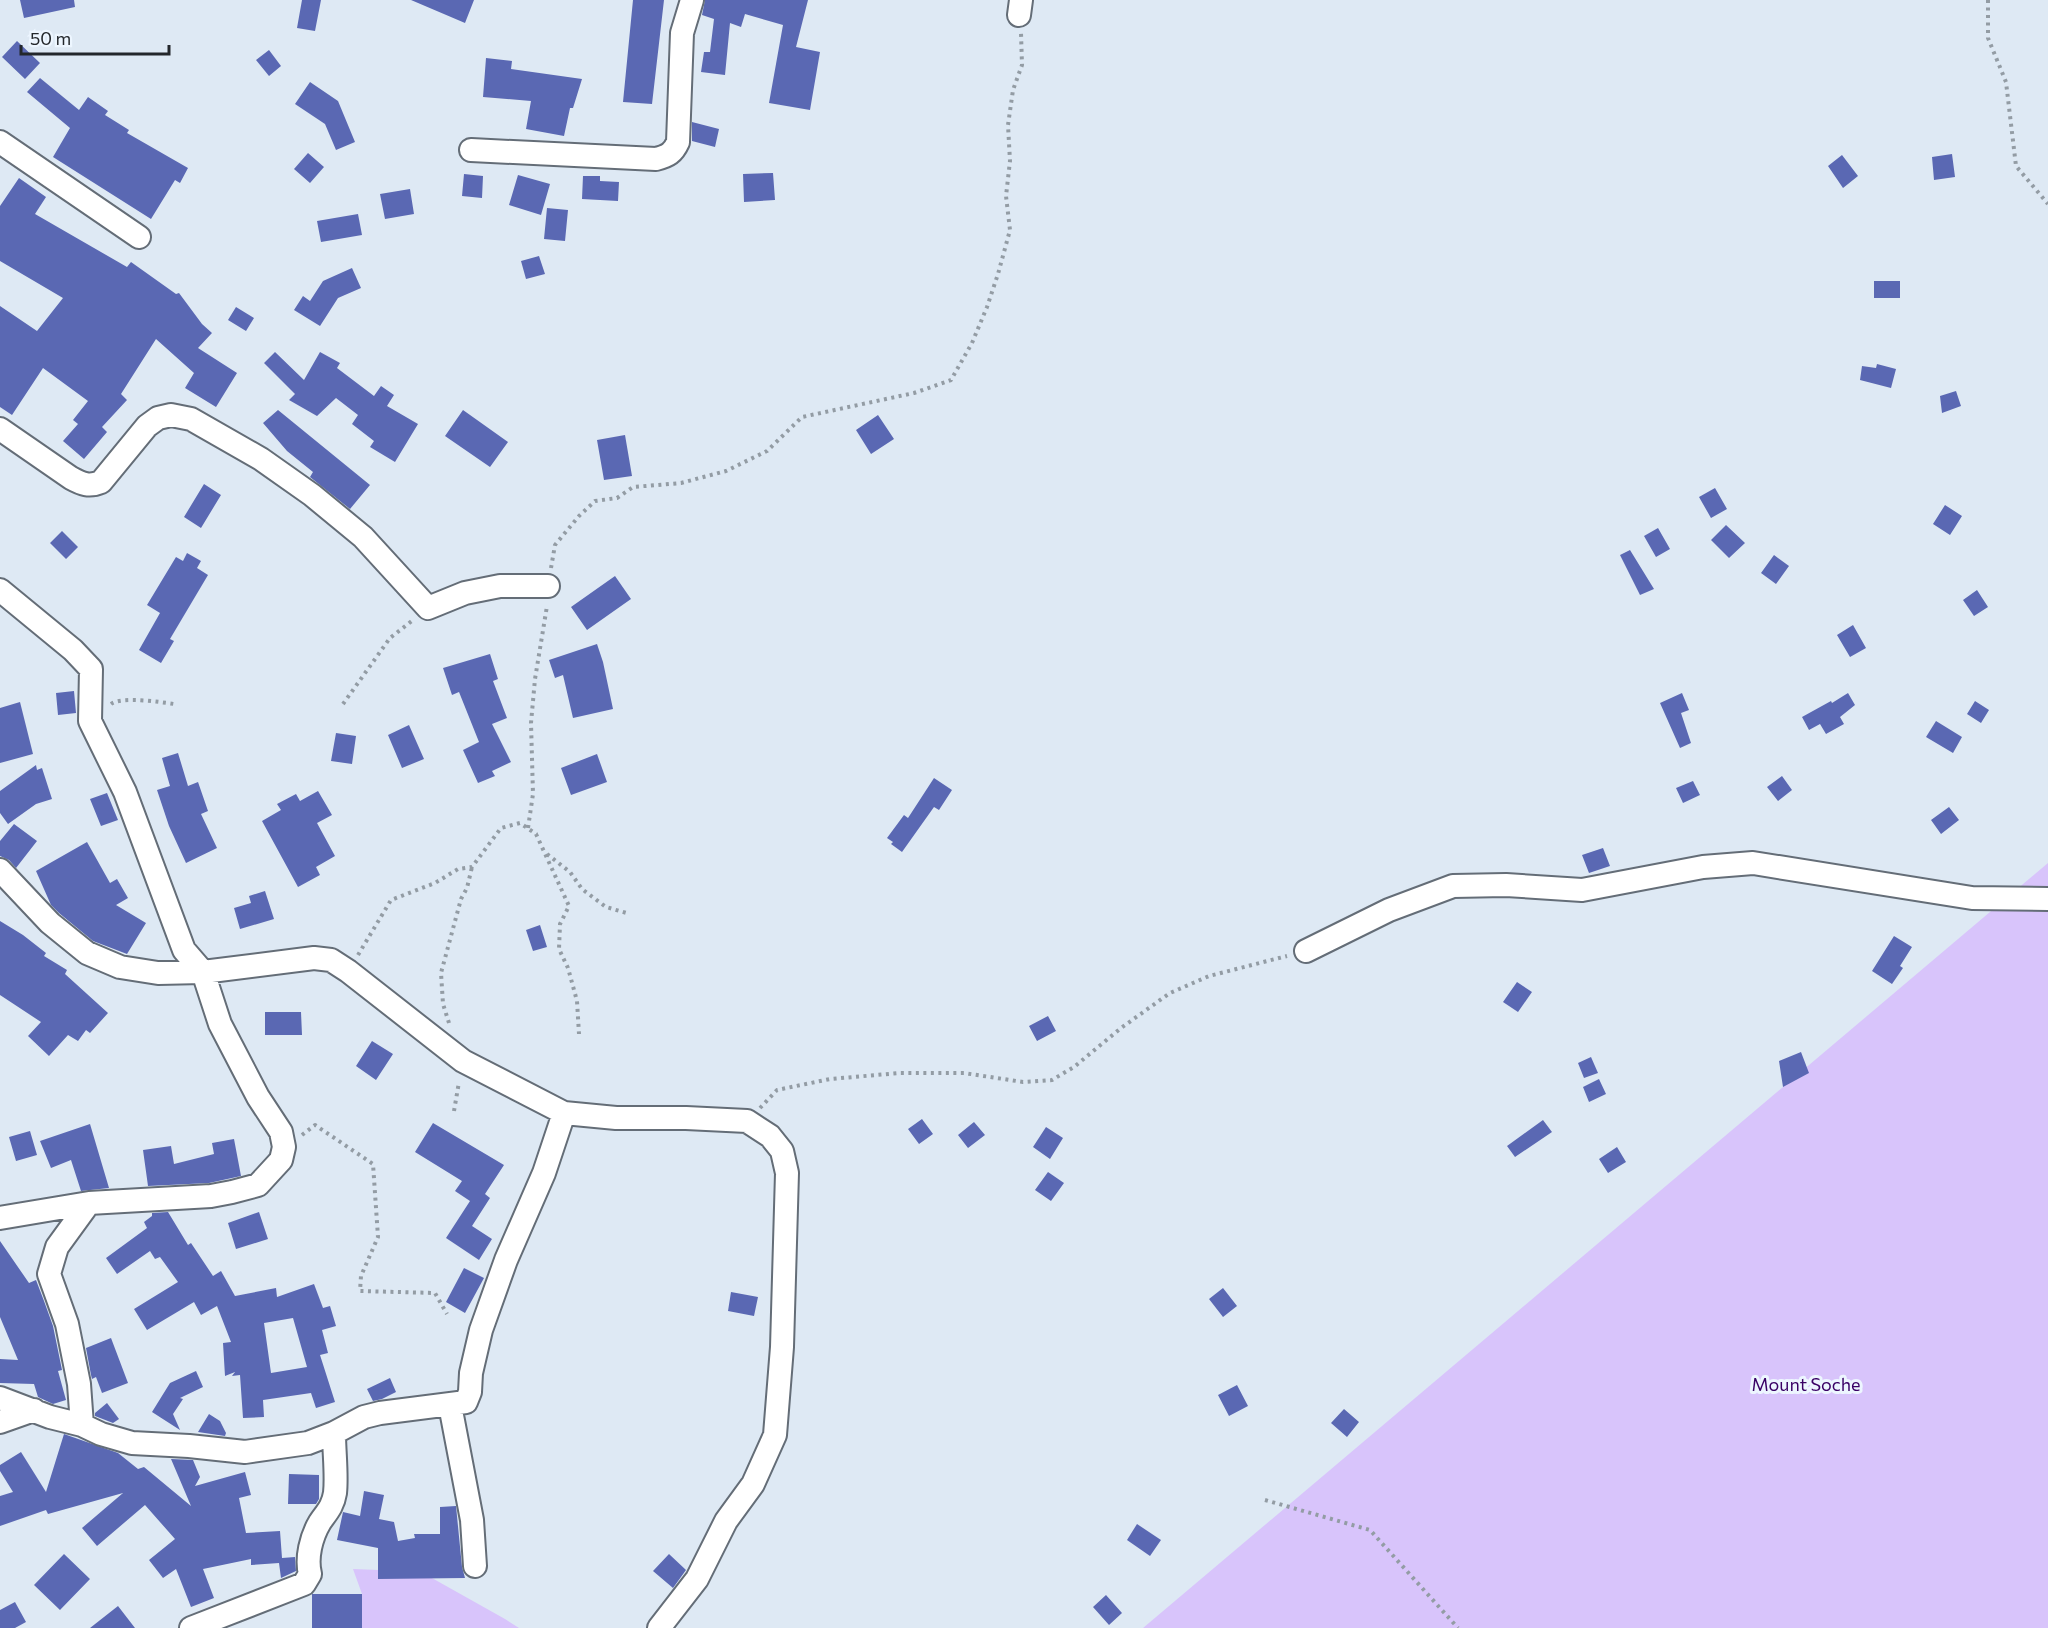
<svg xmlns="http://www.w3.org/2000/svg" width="2048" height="1628" viewBox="0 0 2048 1628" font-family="Commissioner,sans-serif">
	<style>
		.green { fill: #d8c4fb }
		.building { fill: #5a68b3; fill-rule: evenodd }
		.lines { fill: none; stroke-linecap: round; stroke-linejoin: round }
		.street-casing { stroke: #646d77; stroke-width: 26 }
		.path { stroke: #939ca4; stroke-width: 4; stroke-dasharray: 3 4.5; stroke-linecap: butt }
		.street { stroke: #fff; stroke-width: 22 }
		.labels { text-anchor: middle; stroke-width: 6; stroke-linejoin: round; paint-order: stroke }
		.park-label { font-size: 18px; fill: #390165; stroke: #edf6ff }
	</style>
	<rect width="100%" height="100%" fill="#dee9f4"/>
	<path class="green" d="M2048 863V1628H1143Z
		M382 1550 505 1619 519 1628H362V1594L353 1569 379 1570Z"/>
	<path class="building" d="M20 0H74L75 7 24 18Z
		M302 0H321L315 31 297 28Z
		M411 0H474L465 23Z
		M633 0H664L652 104 623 102Z
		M705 0H808L796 47 820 52 810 110 769 103 783 25 745 14 741 27 730 23 725 75 701 72 704 52H710L714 19 702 15Z
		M17 41 40 63 25 79 2 57Z
		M269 50 281 66 269 76 256 60Z
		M486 58 512 61 511 69 582 79 573 108H570L564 136 526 129 531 101 483 97Z
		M40 78 79 110 88 97 108 111 105 115 129 130 127 133 188 168 180 183 175 180 151 219 53 157 70 128 27 92Z
		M310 82 338 101 355 142 336 150 325 124 295 104Z
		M692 122 719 129 715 147 692 141Z
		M308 153 324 167 310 183 294 169Z
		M1952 154 1955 177 1934 180 1932 157Z
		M1842 155 1858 176 1843 188 1828 166Z
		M773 173 775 200 744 202 743 174Z
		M464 174 483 176 482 198 462 196Z
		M518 175 550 184 541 215 509 205Z
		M583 176H600V181L619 182 618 201 582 199Z
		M19 178 46 197 35 214 127 267 131 262 176 294 179 293 202 324 212 333 198 348 237 373 216 407 185 388 194 373 156 339 121 394 127 400 102 427 107 432 84 459 63 441 78 424 73 420 88 401 43 368 12 415 0 407V306L37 331 63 298 0 261V206Z
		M410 189 414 214 385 219 380 194Z
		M547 208 568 210 565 241 544 239Z
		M358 214 362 235 321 242 317 221Z
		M539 256 545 274 526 279 521 261Z
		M352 268 361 288 338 298 320 326 294 310 303 296 310 301 323 281Z
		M1874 281H1900V298H1874Z
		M236 307 254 318 246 331 228 320Z
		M275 352 304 380 320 352 340 363 337 368 374 396 381 386 394 395 387 406 418 424 395 462 370 447 374 441 352 424 358 415 336 398 317 416 289 400 295 394 264 363Z
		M1877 364 1896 369 1891 388 1860 380 1862 366 1876 368Z
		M1956 391 1961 406 1942 413 1940 396Z
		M278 410 370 485 350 509 310 477 313 472 287 451 263 423Z
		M463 410 508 442 490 467 445 436Z
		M878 415 894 439 871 454 856 430Z
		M625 435 632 476 604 480 597 440Z
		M204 484 221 495 201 528 184 517Z
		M1715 488 1727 509 1711 518 1699 497Z
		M1945 505 1962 516 1950 535 1933 524Z
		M1726 525 1745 543 1729 558 1711 540Z
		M1658 528 1670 549 1656 557 1644 536Z
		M62 531 78 547 66 559 50 543Z
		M1630 550 1654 589 1640 595 1620 555Z
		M187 553 201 561 197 568 208 575 170 639 174 641 161 663 139 650 160 613 147 605 176 557 183 561Z
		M1774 555 1789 566 1776 584 1761 573Z
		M615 576 631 599 587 630 571 607Z
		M1977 590 1988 607 1974 616 1963 600Z
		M1853 625 1866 648 1850 657 1837 635Z
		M597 644 603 662 613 709 573 718 563 675 555 678 549 660Z
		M490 654 498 679 493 681 507 718 492 724 511 762 492 771 495 776 478 783 463 750 479 742 459 692 452 695 443 668Z
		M74 691 76 713 58 715 56 693Z
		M1682 693 1689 710 1681 713 1691 743 1680 748 1660 703Z
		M1848 693 1855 705 1840 717 1844 724 1826 734 1820 724 1809 730 1802 717 1831 701 1832 703Z
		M1975 701 1989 710 1981 723 1967 714Z
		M20 702 33 754 0 763V708Z
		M1936 721 1962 737 1953 753 1926 737Z
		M409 725 424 759 402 768 388 735Z
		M336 733 356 736 352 764 331 761Z
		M178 753 188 786 198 782 208 811 201 814 217 848 186 863 169 826 157 790 170 786 162 758Z
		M597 754 607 782 571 795 561 768Z
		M36 765 37 770 42 768 52 799 36 804 8 824 0 813V791Z
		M1782 776 1792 790 1778 801 1767 787Z
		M934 778 952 790 939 810 934 807 902 852 891 844 893 842 887 838 904 815 908 818Z
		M1693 781 1700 795 1683 803 1676 788Z
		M318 791 332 815 317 823 335 856 316 867 320 875 298 887 262 821 281 810 277 804 296 794 300 801Z
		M107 793 118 820 101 826 90 799Z
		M1949 807 1959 820 1941 834 1931 820Z
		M14 824 37 841 16 868 9 860 0 856V841Z
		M87 842 110 883 117 879 128 898 116 905 146 923 127 954 93 941 59 913 51 905 36 871Z
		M1603 848 1610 866 1589 873 1582 855Z
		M265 891 274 919 240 929 234 908 251 903 249 896Z
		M0 921 23 935 46 953 44 956 67 970 65 974 108 1013 90 1033 86 1030 78 1041 68 1035 49 1056 28 1036 41 1022 0 995Z
		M540 925 547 947 533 951 526 930Z
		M1894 936 1912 947 1900 966 1903 968 1892 984 1872 971Z
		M1517 982 1532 992 1518 1012 1503 1002Z
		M265 1012H301L302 1035H265Z
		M1048 1016 1056 1031 1037 1041 1029 1026Z
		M372 1041 393 1054 376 1080 356 1066Z
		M1801 1052 1809 1073 1783 1087 1779 1061Z
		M1591 1057 1598 1073 1584 1078 1578 1063Z
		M1599 1079 1606 1094 1589 1102 1583 1087Z
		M922 1119 933 1134 919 1144 908 1129Z
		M1543 1120 1552 1132 1515 1157 1507 1146Z
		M974 1122 985 1135 968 1148 958 1135Z
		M433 1123 504 1165 485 1194 490 1198 472 1226 492 1239 479 1260 446 1238 470 1201 455 1191 462 1181 415 1152Z
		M90 1124 109 1188 81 1191 71 1160 51 1168 40 1141Z
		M1046 1127 1063 1138 1050 1159 1033 1147Z
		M30 1131 37 1155 16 1161 9 1137Z
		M234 1139 241 1176 209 1183 148 1186 143 1150 171 1146 174 1164 214 1154 212 1143Z
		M1617 1147 1626 1162 1608 1173 1599 1159Z
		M1048 1172 1064 1183 1051 1201 1035 1190Z
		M168 1212 188 1245 191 1243 213 1276 221 1271 235 1296 276 1288 277 1297 314 1284 323 1308 330 1306 336 1326 322 1330 328 1353 320 1355 335 1402 316 1408 311 1393 263 1400 264 1417 243 1418 240 1375 232 1376 235 1372 225 1376 223 1343 231 1342 217 1306 201 1315 194 1302 147 1330 134 1309 178 1282 160 1257 155 1259 150 1251 117 1274 106 1258 147 1228 144 1222 152 1216V1213ZM293 1318 307 1367 271 1373 264 1323Z
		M259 1212 268 1239 236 1249 228 1223Z
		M0 1241 29 1283 36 1280 44 1301 53 1326 62 1370 58 1371 66 1400 53 1404 38 1397 34 1384 0 1383V1359L18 1360 0 1317Z
		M464 1268 484 1278 465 1313 446 1302Z
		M1223 1288 1237 1306 1223 1317 1209 1299Z
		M731 1292 758 1297 754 1316 728 1311Z
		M111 1338 128 1383 102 1393 96 1377 92 1379 91 1375 86 1348Z
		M196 1371 203 1387 180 1398 183 1399 173 1414 180 1430 152 1412 170 1383Z
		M390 1378 396 1392 382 1399 373 1401 367 1389Z
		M1237 1385 1248 1406 1229 1416 1218 1395Z
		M107 1403 119 1419 113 1423 95 1416V1413Z
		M1344 1409 1359 1422 1347 1437 1331 1423Z
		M209 1414 220 1421 226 1433 225 1436 198 1432Z
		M64 1434 118 1453 138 1469 144 1467 191 1506 171 1459 193 1460 200 1477 195 1486 245 1472 251 1495 239 1498 246 1533 280 1531 282 1558 295 1557 296 1571 281 1578 279 1563 251 1565V1559L203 1569 214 1598 191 1607 176 1569 163 1578 149 1560 175 1539 145 1505 97 1546 82 1528 123 1493 48 1514 46 1510 0 1526V1496L13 1492 0 1471V1465L21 1452 46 1492Z
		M289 1474 319 1475V1499L316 1504H288Z
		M364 1491 384 1495 379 1519 394 1522 398 1541 415 1538 414 1534H440V1507L456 1506 462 1567 465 1578 378 1579V1548L337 1540 343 1512 360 1516Z
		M1137 1524 1161 1540 1150 1556 1127 1540Z
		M64 1554 90 1579 60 1610 34 1585Z
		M669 1554 686 1570 673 1588 653 1571Z
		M312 1594H362V1628H312Z
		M1106 1595 1122 1613 1109 1625 1093 1607Z
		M15 1602 26 1622 15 1628H0V1610Z
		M118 1606 135 1628H90Z"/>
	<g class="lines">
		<g class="street-casing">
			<path id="street" d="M1019 15 1021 0
				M0 142 139 237
				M471 150 656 159C668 156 673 153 678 142L682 33 692 0
				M0 429 71 478C82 484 89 487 101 482L147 426 158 418 171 415 191 419 261 459 312 495 363 537 428 608 465 593 500 586H548
				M0 590 73 650 91 669 90 721 125 792 184 950 203 972 220 1024 258 1097 281 1132 284 1147 281 1160 258 1185 232 1192 211 1196 89 1203 0 1218
				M0 870 50 923 87 953 120 967 158 973 203 972 314 958 331 960 348 971 463 1061 564 1113 616 1118H686L747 1121 770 1136 782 1151 787 1173 782 1347 775 1435 753 1484 726 1521 697 1579 659 1628
				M1306 951 1389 910 1453 886 1506 885 1582 890 1703 867 1753 863 1972 898 2048 899
				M0 1398 50 1417 82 1425 101 1434 132 1443 189 1446 245 1452 308 1443 334 1433 364 1417 380 1413 466 1402 470 1392 471 1373 481 1330 506 1260 544 1173 564 1113
				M450 1405 472 1520 475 1566
				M0 1422 34 1410
				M82 1425 79 1384 67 1324 49 1274 57 1247 89 1203
				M191 1628 304 1584 310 1574C306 1558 311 1537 320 1522 327 1512 333 1506 335 1493 337 1475 334 1452 334 1433"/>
		</g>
		<path class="path" d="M1988 0V38L2006 82 2016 166 2048 204
			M551 568 555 545 579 516 595 501 617 498 633 487 681 483 726 471 767 451 802 417 914 393 951 380 972 343 987 307 998 274 1010 230 1006 196 1010 161 1008 125 1013 90 1022 65 1021 33
			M111 704C122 696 160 702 174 704
			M343 704 390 638 413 620
			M528 828 533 794 531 723 535 679 547 606
			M547 854 570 872 582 889 606 907 630 914
			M358 955 391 900 435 883 458 869 472 867 501 828 520 823 536 834 569 906 560 924 559 949 568 968 577 1001 579 1034
			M449 1023 443 1004 441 973 461 899 467 888 472 867
			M760 1108 777 1090 830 1079 900 1073H964L1023 1082 1052 1080 1074 1067 1121 1028 1170 993 1209 976 1287 956
			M454 1111 459 1082
			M302 1135 315 1125 373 1164 378 1237 361 1276 360 1291 435 1293 447 1314
			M1265 1500 1370 1530 1458 1628"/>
		<use href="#street" class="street"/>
	</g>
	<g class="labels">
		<g class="park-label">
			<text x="1806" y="1391">Mount Soche</text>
		</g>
	</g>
	<path d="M21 45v9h148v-9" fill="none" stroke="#23272b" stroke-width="3"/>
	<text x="30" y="45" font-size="18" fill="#23272b" stroke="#edf6ff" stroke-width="4.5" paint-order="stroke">50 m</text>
</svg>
